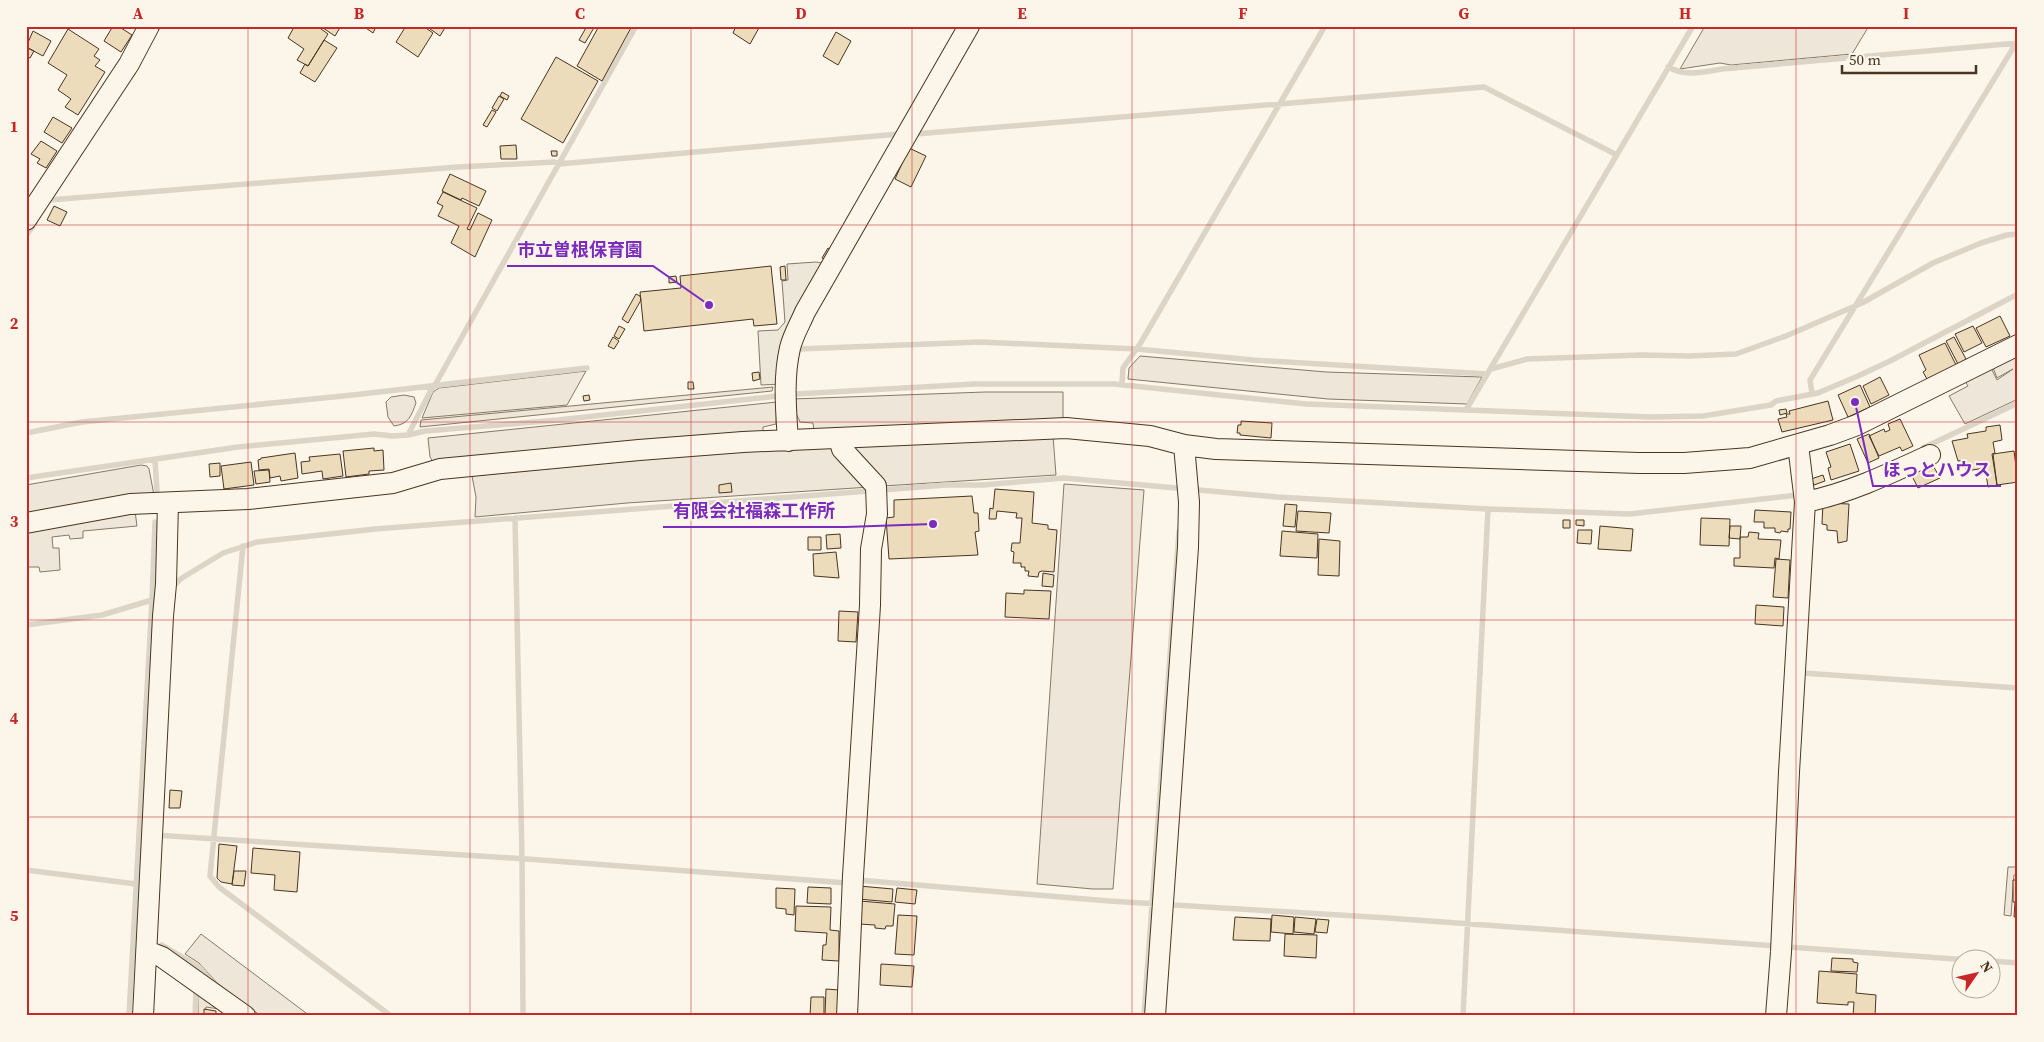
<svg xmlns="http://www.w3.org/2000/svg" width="2044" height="1042" viewBox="0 0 2044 1042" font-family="'Source Serif 4','Noto Sans JP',serif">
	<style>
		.green { fill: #ede6d9; stroke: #887966 }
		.parking { fill: #ede7d9; stroke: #887966 }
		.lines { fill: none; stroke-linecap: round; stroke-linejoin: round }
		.stream { stroke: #dcd4c6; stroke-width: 5.5 }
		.building { fill: #ecdcbc; stroke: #4a3520 }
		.minor-casing { stroke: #4a3520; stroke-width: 22 }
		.minor { stroke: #fbf6e9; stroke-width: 20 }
		.grid { fill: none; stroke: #c62828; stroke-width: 1; stroke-opacity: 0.55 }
		.leader { fill: none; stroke: #7b2cbf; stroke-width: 2 }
		.callout-dot { fill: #7b2cbf; stroke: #fbf6e9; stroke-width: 2 }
		.callout-label { font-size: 18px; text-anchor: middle; font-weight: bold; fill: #7b2cbf; stroke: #fbf6e9; stroke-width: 4; stroke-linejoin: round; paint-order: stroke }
		.neatline { fill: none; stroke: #c62828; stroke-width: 2 }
		.grid-label { font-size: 16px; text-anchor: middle; font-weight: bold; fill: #c62828 }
	</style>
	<rect width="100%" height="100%" fill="#fbf6e9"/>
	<path class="green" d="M1705 26H1869L1852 54 1731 65 1720 63 1680 69Z
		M2018 352V399L1965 424 1949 396 1968 386 1963 378 1990 366 1997 380 2013 369 1997 378 1992 365Z
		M1140 356 1326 372 1482 377 1467 404 1328 399 1128 379 1129 368Z
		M586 371 567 405 422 418 433 392 439 388Z
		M773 387 772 391 420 427 421 420Z
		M985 392H1063V423L814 432 813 423 800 422 793 407 792 399Z
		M404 395 414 397 416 403C411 416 409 424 394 426L388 417 386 402 391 397Z
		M777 402 776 424 763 427V432L433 462 430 457 428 438Z
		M1053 436 1056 475 883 486 850 448 855 444Z
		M809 444H824L839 452 870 487 627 503 475 517 476 497 472 476Z
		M141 465 147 466 149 469 154 495 26 516V485Z
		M1064 484 1144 490 1113 889H1093L1037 884Z
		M135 511 137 526 83 531V538L70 539 69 535 52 537 53 548H59L60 570 40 572 39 567H26V530Z
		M2008 867H2018V875H2014L2011 916 2004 915Z
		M201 934 310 1016H261L217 983 199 963 185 954Z
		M201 993 219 1009 206 1007 205 1016H198V996Z"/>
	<path class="parking" d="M816 262 828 264 782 384 761 385 758 331 778 330 785 322 782 281 788 280 787 264Z"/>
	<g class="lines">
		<path class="stream" d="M1668 67C1686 77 1703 72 1722 69L2018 43
			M915 134 1484 87 1617 155
			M49 200 458 167 554 162 559 164 899 134
			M26 236 35 223
			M798 349 980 342 1137 349 1253 360 1487 374
			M1491 369 1527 359 1641 355 1689 356 1736 354 1786 336 1862 303 1933 263 1981 243 2007 235 2018 234
			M1122 384 1123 368 1140 344 1325 26
			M1812 394 1810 380 2018 40
			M1466 410 1693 26
			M26 433 82 422 353 395 587 368
			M408 435 431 390 435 385 636 26
			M1923 448 2018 403
			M155 460 157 491
			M26 478 238 447 374 434 392 436 408 435 425 431 558 420 796 394 975 384H1114L1306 404 1651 417 1703 416 1771 405 1776 401 1818 393 1858 376 1890 361 2018 294
			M515 518 522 859 523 1016
			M243 546 210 876 219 887 391 1016
			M172 587 182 578 223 553 257 542 375 529 946 485H982L1064 478 1277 497 1488 509 1630 514 1797 495
			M26 625 102 615 152 600 155 522
			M1803 673 2018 688
			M139 834 527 859 847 883
			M26 870 136 884
			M858 880 1109 901 1388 918 1969 960
			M162 945 199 967 213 983
			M1992 961 2018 963
			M129 1016 152 600
			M195 1016 196 993 199 989
			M1144 1016 1179 531
			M1463 1016 1488 509"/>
	</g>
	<path class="building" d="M113 26H118L132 35 121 52 104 41Z
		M290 26H317L328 34 308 66 297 60 304 49 288 38 293 29Z
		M320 26H341L335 36Z
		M363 26H375L376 27 373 33Z
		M406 26H423L433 33 418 57 396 42Z
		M426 26H446L440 36Z
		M587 26H595L585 43 579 40Z
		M599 26H632L602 81 577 66Z
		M736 26H760L750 44 733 33Z
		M68 29 99 49 94 56 100 60 95 66 105 72 78 115 65 107 71 99 58 90 67 75 48 63Z
		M33 31 51 41 43 56 26 47Z
		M836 32 851 41 838 65 823 56Z
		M324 40 337 48 315 82 300 73 305 64 308 66Z
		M26 47 34 51 30 58 26 56Z
		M556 57 598 81 563 143 521 119Z
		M502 92 509 96 507 100 500 96Z
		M499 96 504 99 497 111 492 108Z
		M492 110 496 112 487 127 483 125Z
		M53 117 72 128 62 143 44 132Z
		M41 141 57 151 46 168 37 163 40 159 31 154Z
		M516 145 517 159H501L500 146Z
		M909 148 926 156 911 187 895 179Z
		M551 151H557V156H552Z
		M450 174 486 191 479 206 462 198 461 200 442 191Z
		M443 192 477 208 467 229 470 230 478 213 492 220 475 257 451 243 459 226 438 216 443 206 437 203Z
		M54 206 67 212 60 226 47 220Z
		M828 248 830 249 825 259 822 258Z
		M771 266 777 324 754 326 753 319 644 331 640 292 681 288 680 276Z
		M785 266 786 280H781L780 267Z
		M676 276 677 282 669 283V277Z
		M636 294 640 296 641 300 628 323 622 319Z
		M2000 316 2010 336 1986 347 1976 328Z
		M619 326 625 329 619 339 614 336Z
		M1973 326 1982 343 1964 352 1955 334Z
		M613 337 619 341 614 349 608 346Z
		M1954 337 1966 359 1958 364 1946 341Z
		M1945 343 1956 365 1927 379 1923 372 1926 370 1919 355Z
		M759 372 760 379 753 381 752 373Z
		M1880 377 1889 395 1871 404 1863 386Z
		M688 382H693L694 389H688Z
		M1860 385 1870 407 1848 417 1838 395Z
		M589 395 590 400 584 401 583 396Z
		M1828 401 1833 420 1782 432 1778 419 1787 417 1786 414H1790L1789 411Z
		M1786 409 1787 413 1780 415 1779 410Z
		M1900 419 1913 446 1902 451 1900 447 1879 456 1869 436 1884 429 1885 432 1890 430 1888 424Z
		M1241 421 1272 423 1271 438 1240 435V433H1237L1238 425H1241Z
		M2000 425 2002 440 1993 442 1995 453 1992 454 1997 485 1988 487 1985 468 1966 471 1965 460 1958 461 1952 441 1968 438 1967 434 1986 431V427Z
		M1869 434 1879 458 1868 463 1857 439Z
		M1850 444 1859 471 1831 480 1828 468 1831 467 1826 452Z
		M374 448V451L383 450 384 470 369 471V474L346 477 343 451Z
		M2014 451 2018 482 1997 485 1993 454Z
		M295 453 298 478 281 481 280 476 270 478 269 469 259 470 258 460 261 459V458Z
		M340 454 343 476 323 479 322 471 302 474 301 462 310 461 309 457Z
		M251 462 254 485 224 489 221 466Z
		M1931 462 1940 478 1918 488 1910 472Z
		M220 463V476L210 477 209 464Z
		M269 470 270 482 256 484 254 471Z
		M1823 475 1825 481 1814 485 1811 479Z
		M731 483 732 492 719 493V485Z
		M995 489 1034 492 1032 523 1048 525V529L1057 530 1054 572 1042 571 1039 572 1038 577 1028 576 1029 571H1025V567H1021V563H1013L1014 552 1011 551 1012 543H1020L1022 518H1016L1017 513 997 511 996 519H989L990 508 993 509Z
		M972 496 974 513H978L979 531 975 532 978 555 889 559 886 518 894 517V500Z
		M1823 503 1849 504 1847 541 1838 543 1837 531 1827 530V525L1822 524Z
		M1285 504 1297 505 1295 527 1283 526Z
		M1755 510 1791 512 1790 529H1788V532L1781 531 1780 533 1775 532V528H1764V522H1754Z
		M1298 511 1331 513 1329 533 1296 531Z
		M1701 518 1730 519 1729 546 1700 545Z
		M1563 520H1570V528H1563Z
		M1576 520H1584V526L1576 525Z
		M1600 526 1633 529 1631 551 1598 549Z
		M1730 526H1741L1740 539 1729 538Z
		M1578 530H1592L1591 544 1577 543Z
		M1282 531 1318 534 1317 558 1280 556Z
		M1749 532 1759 533 1758 539 1781 540 1779 559 1775 558 1774 568 1734 566V558H1740V537H1748Z
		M840 534 841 548 827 549 826 535Z
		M808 537H821V550H808Z
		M1319 539 1340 541 1339 576 1318 575Z
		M836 552 839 578 814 576 813 554Z
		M1776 559 1790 560 1788 598 1773 597Z
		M1043 573 1054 575 1053 587 1042 586Z
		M1024 590 1051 591 1049 619 1005 617 1006 593 1024 594Z
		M1756 605 1784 607 1783 626 1755 624Z
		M839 611 858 612 856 642 838 641Z
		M170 790 182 791 180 808H169Z
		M219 844 237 846 232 884 221 882 217 878Z
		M253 848 300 852 297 892 274 890 275 875 251 873Z
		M234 871H246L244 886 232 885Z
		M2013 880H2018V902H2013Z
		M859 886 893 889 892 902 858 899Z
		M808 887 831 888V904L807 903Z
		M776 888 795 889 794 915 786 914V909L776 908Z
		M897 888 917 890 915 904 895 902Z
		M860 901 895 904 893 926H886L885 929 875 928V925L859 924Z
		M2015 902H2018V917H2014Z
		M796 906 831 907 830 930 839 931V961L822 960 823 945H826L827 933 795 931Z
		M898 915 917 916 914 955 895 954Z
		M1272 915 1294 917 1293 934 1271 932Z
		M1235 917 1271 919 1270 941 1233 940Z
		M1295 917 1316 919 1314 934 1294 932Z
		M1317 919 1329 920 1327 933 1315 932Z
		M1285 934 1317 935 1316 958 1284 956Z
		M1832 958 1853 959V962L1858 963 1857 972 1831 971Z
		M881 964 914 966 912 987 880 985Z
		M1819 971 1857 974 1856 993 1876 995 1875 1016H1853L1854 1002H1848V1005L1817 1003Z
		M826 989 839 990 838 1016H825Z
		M811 997H824V1016H810Z
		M204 1009 216 1011V1016H204Z"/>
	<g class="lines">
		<g class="minor-casing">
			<path id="minor" d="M26 220 129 64 149 26
				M839 438 842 449 876 486 877 514 871 549 870 605 853 876 847 1016
				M788 441C786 410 783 378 790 348 793 335 800 324 805 312L969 26
				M1805 502C1849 493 1889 474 1930 455
				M26 523 130 504 248 499 393 483 440 469 639 450 743 442 1066 428 1150 436 1184 445 1216 449 1639 463H1684L1750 458 1830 435 1857 425 2018 345
				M147 951 162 957 245 1016
				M143 1016 163 616 166 584 168 503
				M1155 1016 1188 547 1189 502 1184 445
				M1776 1016 1781 952 1789 772 1805 502 1798 445"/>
		</g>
		<use href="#minor" class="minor"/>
	</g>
	<path class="grid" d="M248 26V1016M470 26V1016M691 26V1016M912 26V1016M1132 26V1016M1354 26V1016M1574 26V1016M1796 26V1016M26 225H2018M26 422H2018M26 620H2018M26 817H2018"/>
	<path class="leader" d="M709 305L653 266H507M1855 402L1873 486H2001M933 524L845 527H663"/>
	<g class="callout-dot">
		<circle cx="709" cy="305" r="5"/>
		<circle cx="1855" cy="402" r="5"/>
		<circle cx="933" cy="524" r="5"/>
	</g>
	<g class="callout-label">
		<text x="580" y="256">市立曽根保育園</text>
		<text x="1937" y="476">ほっとハウス</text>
		<text x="754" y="517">有限会社福森工作所</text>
	</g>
	<rect width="2044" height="1042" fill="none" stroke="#fbf6e9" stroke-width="55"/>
	<g transform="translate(1976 974) rotate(56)"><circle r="24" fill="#fbf6e9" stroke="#b4a999"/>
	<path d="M0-4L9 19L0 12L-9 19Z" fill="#c62828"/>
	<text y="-8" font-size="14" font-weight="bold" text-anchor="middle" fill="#4a3520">N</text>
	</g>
	<path d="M1842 65v8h134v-8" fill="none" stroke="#4a3520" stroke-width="2.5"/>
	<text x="1849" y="65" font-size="15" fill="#4a3520" stroke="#fbf6e9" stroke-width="4" paint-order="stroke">50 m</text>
	<rect x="28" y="28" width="1988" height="986" class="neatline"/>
	<g class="grid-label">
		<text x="138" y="19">A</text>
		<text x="359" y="19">B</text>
		<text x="580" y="19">C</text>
		<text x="801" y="19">D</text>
		<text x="1022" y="19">E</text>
		<text x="1243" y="19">F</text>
		<text x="1464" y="19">G</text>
		<text x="1685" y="19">H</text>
		<text x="1906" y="19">I</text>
		<text x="14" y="132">1</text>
		<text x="14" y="329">2</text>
		<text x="14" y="527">3</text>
		<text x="14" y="724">4</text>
		<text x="14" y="921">5</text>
	</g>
</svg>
